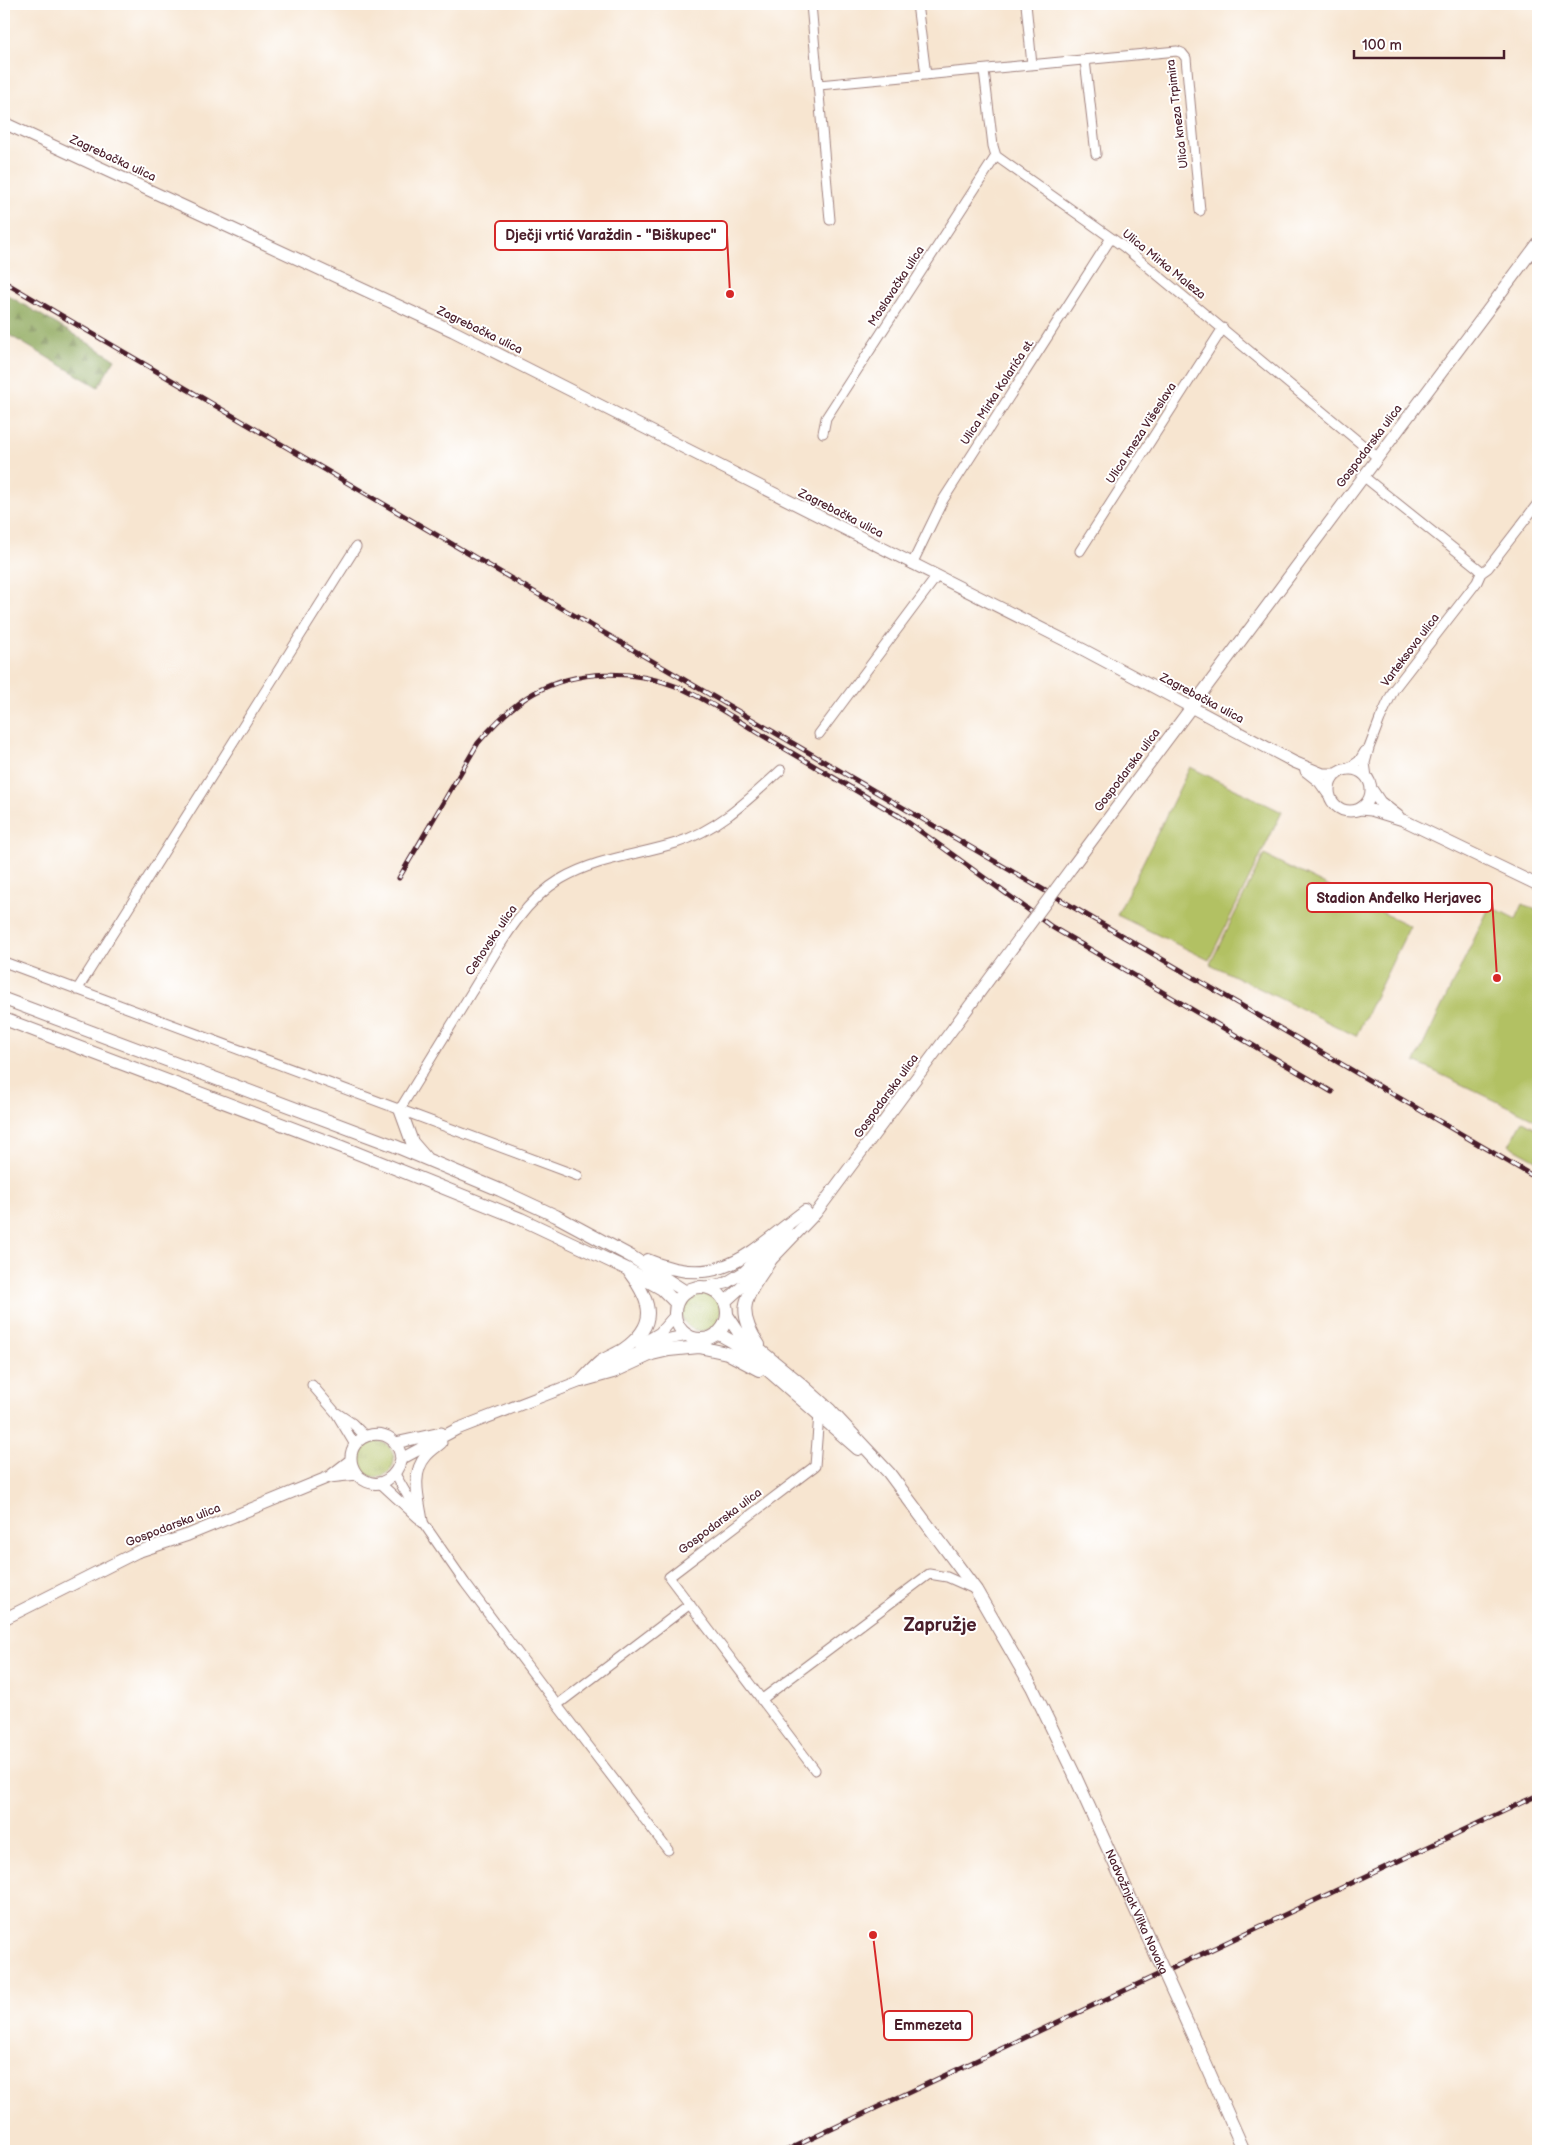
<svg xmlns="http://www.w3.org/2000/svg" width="1542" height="2155" viewBox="0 0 1542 2155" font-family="'Balsamiq Sans',sans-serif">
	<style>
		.grass { fill: url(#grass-tufts); stroke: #7e7048 }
		.forest { fill: url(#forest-firs); stroke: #6c6342 }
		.pitch { fill: #b2c164; stroke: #7e7048 }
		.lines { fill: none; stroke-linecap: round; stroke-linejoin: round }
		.street-casing { stroke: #a0827e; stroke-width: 11 }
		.secondary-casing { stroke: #a0827e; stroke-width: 13 }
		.primary-casing { stroke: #a0827e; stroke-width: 14 }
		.street { stroke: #fff; stroke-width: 9 }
		.secondary { stroke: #fff; stroke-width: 11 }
		.primary { stroke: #fff; stroke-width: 12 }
		.rail-casing { stroke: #4a1f2b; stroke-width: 5 }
		.rail { stroke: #fff; stroke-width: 3; stroke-dasharray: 9; stroke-linecap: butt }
		.secondary-bridge-casing { stroke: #a0827e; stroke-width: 13; stroke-linecap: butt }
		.primary-bridge-casing { stroke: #a0827e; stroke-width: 14; stroke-linecap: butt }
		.secondary-bridge { stroke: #fff; stroke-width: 11 }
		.primary-bridge { stroke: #fff; stroke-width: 12 }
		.labels { text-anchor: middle; stroke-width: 4; stroke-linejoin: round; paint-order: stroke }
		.street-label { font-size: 12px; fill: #4a1f2b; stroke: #fff }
		.district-label { font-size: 18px; font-weight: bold; fill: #4a1f2b; stroke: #fff }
		.leader { fill: none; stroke: #d62828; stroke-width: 2 }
		.callout-dot { fill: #d62828; stroke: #fff; stroke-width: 2 }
		.callout { fill: #fff; stroke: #d62828; stroke-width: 2 }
		.callout-label { font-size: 14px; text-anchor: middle; font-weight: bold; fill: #4a1f2b }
	</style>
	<defs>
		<pattern id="grass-tufts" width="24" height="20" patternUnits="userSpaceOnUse" patternTransform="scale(1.25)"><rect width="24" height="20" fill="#b2c164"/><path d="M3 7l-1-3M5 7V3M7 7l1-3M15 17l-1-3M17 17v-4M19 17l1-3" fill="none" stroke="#9ba557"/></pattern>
		<pattern id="forest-firs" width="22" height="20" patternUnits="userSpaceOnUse" patternTransform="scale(1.25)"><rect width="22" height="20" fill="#8da75a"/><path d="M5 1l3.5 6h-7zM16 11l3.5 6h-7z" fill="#75874b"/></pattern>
	</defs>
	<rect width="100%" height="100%" fill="#fff"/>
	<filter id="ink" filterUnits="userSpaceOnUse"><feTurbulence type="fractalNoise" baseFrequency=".02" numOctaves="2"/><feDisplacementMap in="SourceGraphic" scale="10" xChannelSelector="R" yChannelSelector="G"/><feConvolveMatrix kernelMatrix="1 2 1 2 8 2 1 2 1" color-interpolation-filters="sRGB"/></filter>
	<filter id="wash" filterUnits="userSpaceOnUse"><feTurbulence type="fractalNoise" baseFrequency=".0096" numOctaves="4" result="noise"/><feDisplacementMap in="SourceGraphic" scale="20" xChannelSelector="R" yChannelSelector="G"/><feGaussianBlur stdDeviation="1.12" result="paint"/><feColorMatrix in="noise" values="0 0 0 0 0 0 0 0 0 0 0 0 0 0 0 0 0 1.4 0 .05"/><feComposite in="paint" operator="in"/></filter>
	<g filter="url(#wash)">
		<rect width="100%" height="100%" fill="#f7e5d0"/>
		<path class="grass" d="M681 1311a20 20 0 1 1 40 0a20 20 0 1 1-40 0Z
			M358 1459a18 18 0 1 1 36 0a18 18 0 1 1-36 0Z"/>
		<path class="forest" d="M4 293 115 359 98 387 4 332Z"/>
		<path class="pitch" d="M1190 767 1282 812 1209 960 1117 915Z
			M1264 855 1410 926 1356 1036 1210 964Z
			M1523 904 1538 911V1121L1415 1062 1490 906 1516 919Z
			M1523 1121 1538 1129V1161L1509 1145Z"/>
	</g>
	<g filter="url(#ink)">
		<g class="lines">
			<g class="street-casing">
				<path id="street" d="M811 4 830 220
					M917 4 926 75
					M1026 4 1032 65
					M1085 60 1096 154
					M984 70 993 146 996 156 1124 247 1377 457
					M819 85 1177 51 1182 53 1186 58 1200 211
					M823 433 826 418 996 156
					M1363 476 1479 569 1481 573 1477 582 1394 689 1380 719 1369 748 1365 763 1367 777
					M1080 551 1223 328
					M912 564 943 500 1111 238
					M1481 573 1488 568 1538 503
					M819 734 937 576
					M1346 770 1359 761 1365 751
					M4 962 578 1176
					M77 990 356 547
					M400 1109C423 1071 447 1032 471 993 496 953 519 904 561 879 597 858 638 855 676 843 718 830 749 799 781 770
					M312 1385 336 1413 355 1445
					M337 1413 352 1423 365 1436
					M395 1474 422 1521 465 1583 557 1705 690 1604
					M380 1483 418 1518
					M761 1700 929 1574 947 1577 974 1589
					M557 1705 668 1850
					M815 1770 669 1577 815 1466 819 1414"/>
			</g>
			<g class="secondary-casing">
				<path id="secondary" d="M4 123 453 331 1084 650 1294 762 1323 774H1337
					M1329 790a21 21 0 1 1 42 0a21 21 0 1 1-42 0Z
					M1306 771 1320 782 1330 796
					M1372 790 1380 802 1398 816
					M1360 809 1371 810 1403 820 1538 885
					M1072 867 1538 243
					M707 1287 726 1283 744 1272 787 1230
					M725 1302 770 1261 816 1213 954 1027
					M640 1345 660 1333 675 1316
					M395 1443 441 1433
					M401 1459C398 1420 343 1431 352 1465 354 1471 358 1477 364 1480 381 1490 397 1476 401 1459L457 1429 581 1381 665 1340 688 1335
					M329 1477 357 1474
					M422 1521C419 1500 410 1474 426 1456 430 1451 436 1447 441 1443
					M4 1619 137 1552 188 1535 329 1477 351 1460"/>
			</g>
			<g class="primary-casing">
				<path id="primary" d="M4 999 395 1146 500 1190 556 1216 632 1257 686 1292
					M4 1019 342 1147 521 1219 627 1269 662 1289 676 1303
					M400 1109 412 1142 425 1157
					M647 1260C721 1292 751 1251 805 1211
					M675 1313a26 26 0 1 1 52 0a26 26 0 1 1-52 0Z
					M727 1315 739 1333 801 1384 830 1410 889 1473 976 1590 1032 1687 1075 1776
					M717 1333 733 1342 762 1365 858 1449
					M759 1345C733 1307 748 1295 770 1261
					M583 1379C589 1373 594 1367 600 1362 607 1357 617 1354 624 1349 658 1324 652 1303 630 1273
					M581 1381 613 1372 652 1354 669 1350 699 1347 727 1353 759 1370
					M1198 2047 1244 2151"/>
			</g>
			<use href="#street" class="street"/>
			<use href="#secondary" class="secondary"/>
			<use href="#primary" class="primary"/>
			<g class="rail-casing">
				<path id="rail" d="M4 282 1538 1179
					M898 815 1052 927 1332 1092
					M399 878 478 743C494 724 512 705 534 693 577 669 633 669 678 687 709 700 738 721 767 738 812 765 858 792 904 819
					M785 2151 1538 1795"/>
			</g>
			<use href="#rail" class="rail"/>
			<g class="secondary-bridge-casing">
				<path id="secondary-bridge" d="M954 1027 1072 867"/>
			</g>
			<g class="primary-bridge-casing">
				<g id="primary-bridge">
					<path id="s1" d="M1075 1776 1198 2047"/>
				</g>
			</g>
			<use href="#secondary-bridge" class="secondary-bridge"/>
			<use href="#primary-bridge" class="primary-bridge"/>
		</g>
	</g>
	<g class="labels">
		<g class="street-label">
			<text transform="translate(1177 114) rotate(-97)" y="4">Ulica kneza Trpimira</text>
			<text transform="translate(113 158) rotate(25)" y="4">Zagrebačka ulica</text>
			<text transform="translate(1164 264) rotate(39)" y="4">Ulica Mirka Maleza</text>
			<text transform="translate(896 286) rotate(-57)" y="4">Moslavačka ulica</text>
			<text transform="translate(480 330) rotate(26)" y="4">Zagrebačka ulica</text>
			<text transform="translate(997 392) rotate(-57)" y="4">Ulica Mirka Kolarića st.</text>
			<text transform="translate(1141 433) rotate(-57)" y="4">Ulica kneza Višeslava</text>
			<text transform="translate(1369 446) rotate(-53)" y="4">Gospodarska ulica</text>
			<text transform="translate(841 513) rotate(27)" y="4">Zagrebačka ulica</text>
			<text transform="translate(1410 650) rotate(-53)" y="4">Varteksova ulica</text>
			<text transform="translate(1202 698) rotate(28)" y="4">Zagrebačka ulica</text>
			<text transform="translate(1127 770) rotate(-53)" y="4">Gospodarska ulica</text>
			<text transform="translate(491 940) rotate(-56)" y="4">Cehovska ulica</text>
			<text transform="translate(886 1096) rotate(-54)" y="4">Gospodarska ulica</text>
			<text transform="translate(720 1521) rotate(-37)" y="4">Gospodarska ulica</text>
			<text transform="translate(173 1525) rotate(-21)" y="4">Gospodarska ulica</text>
			<text dy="4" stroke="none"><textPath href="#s1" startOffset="149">Nadvožnjak Vilka Novaka</textPath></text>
		</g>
		<g class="district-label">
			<text x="940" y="1631">Zapružje</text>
		</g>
	</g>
	<path class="leader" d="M730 294L727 235M1497 978L1492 898M873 1935L884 2026"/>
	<g class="callout-dot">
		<circle cx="730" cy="294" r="5"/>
		<circle cx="1497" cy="978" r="5"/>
		<circle cx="873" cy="1935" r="5"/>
	</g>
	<g class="callout">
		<rect x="495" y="221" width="232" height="29" rx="5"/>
		<rect x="1307" y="883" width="185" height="29" rx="5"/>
		<rect x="884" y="2011" width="88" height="29" rx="5"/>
	</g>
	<g class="callout-label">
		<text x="611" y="240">Dječji vrtić Varaždin - "Biškupec"</text>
		<text x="1399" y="903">Stadion Anđelko Herjavec</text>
		<text x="928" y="2030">Emmezeta</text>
	</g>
	<rect width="1542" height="2155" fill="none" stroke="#fff" stroke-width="20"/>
	<path d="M1354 50v8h150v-8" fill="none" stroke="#4a1f2b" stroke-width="2.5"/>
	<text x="1362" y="50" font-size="15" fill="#4a1f2b" stroke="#ffffff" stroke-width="4" paint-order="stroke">100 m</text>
</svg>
